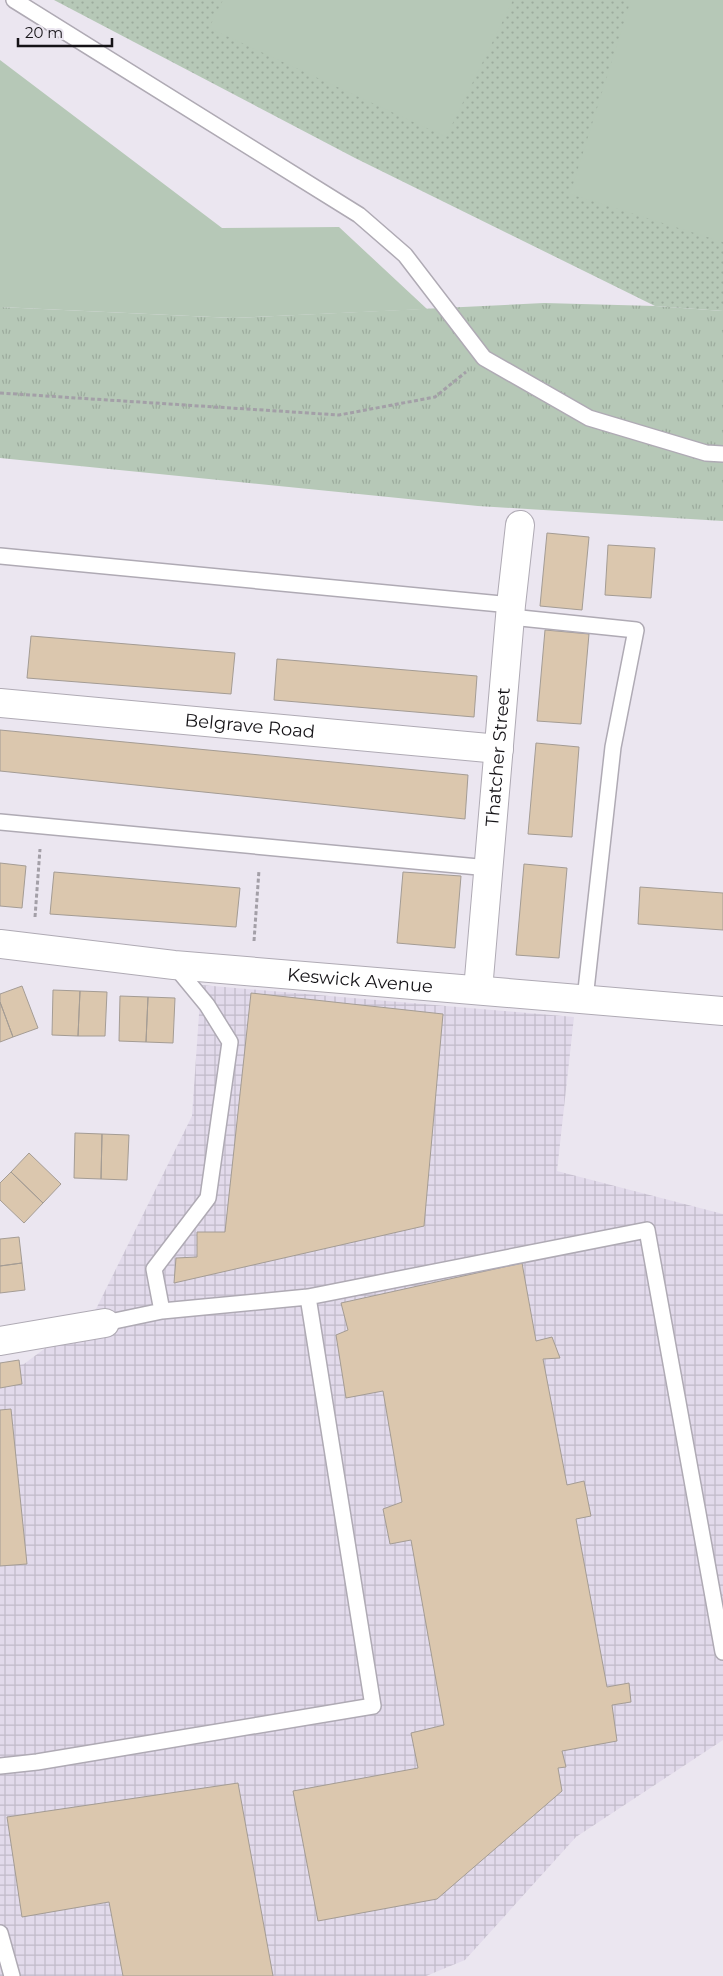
<svg xmlns="http://www.w3.org/2000/svg" width="723" height="1976" viewBox="0 0 723 1976" font-family="Montserrat,sans-serif">
	<style>
		.industrial { fill: url(#industrial-grid) }
		.grass { fill: url(#grass-tufts) }
		.park { fill: url(#park-dots) }
		.garden { fill: #b6c8b7 }
		.building { fill: #dbc7ae; stroke: #a49c94 }
		.lines { fill: none; stroke-linecap: round; stroke-linejoin: round }
		.service-casing { stroke: #afaab4; stroke-width: 18 }
		.minor-casing { stroke: #afaab4; stroke-width: 30 }
		.path { stroke: #a39fa7; stroke-width: 3; stroke-dasharray: 4 2.5; stroke-linecap: butt }
		.service { stroke: #fff; stroke-width: 15 }
		.minor { stroke: #fff; stroke-width: 28 }
		.labels { text-anchor: middle; stroke-width: 4.5; stroke-linejoin: round; paint-order: stroke }
		.street-label { font-size: 18px; fill: #151317; stroke: #ebe6f0 }
	</style>
	<defs>
		<pattern id="industrial-grid" width="8" height="8" patternUnits="userSpaceOnUse" patternTransform="scale(1.25)"><rect width="8" height="8" fill="#e2daeb"/><path d="M0 4h8M4 0v8" fill="none" stroke="#c1bac9"/></pattern>
		<pattern id="grass-tufts" width="24" height="20" patternUnits="userSpaceOnUse" patternTransform="scale(1.25)"><rect width="24" height="20" fill="#b6c8b7"/><path d="M3 7l-1-3M5 7V3M7 7l1-3M15 17l-1-3M17 17v-4M19 17l1-3" fill="none" stroke="#9cab9d"/></pattern>
		<pattern id="park-dots" width="8" height="8" patternUnits="userSpaceOnUse" patternTransform="scale(1.25)"><rect width="8" height="8" fill="#b6c8b7"/><path d="M2 2h.1M6 6h.1" fill="none" stroke="#9cab9d" stroke-width="1.8" stroke-linecap="round"/></pattern>
	</defs>
	<rect width="100%" height="100%" fill="#ebe6f0"/>
	<path class="industrial" d="M201 985 574 1017 557 1171 723 1214V1740L576 1837 465 1960 426 1976H0V1368L24 1364 95 1311 192 1116Z"/>
	<path class="grass" d="M544 303 655 306 723 311V521L478 506 0 458V307L233 318Z"/>
	<path class="park" d="M54 0H723V311L655 306 355 158Z"/>
	<path class="garden" d="M223 0H513L446 137 209 28Z
		M631 0H723V242L570 194Z
		M0 60 222 228 339 227 427 309 233 318 0 307Z"/>
	<path class="building" d="M547 533 589 537 582 610 540 606Z
		M608 545 655 548 651 598 605 595Z
		M545 630 589 634 581 724 537 721Z
		M31 636 235 653 231 694 27 678Z
		M277 659 477 676 474 717 274 700Z
		M0 730 468 775 465 819 0 771Z
		M536 743 579 747 572 837 528 834Z
		M0 863 26 866 22 908 0 906Z
		M524 864 567 868 559 958 516 955Z
		M54 872 240 888 236 927 50 914Z
		M403 872 461 876 455 948 397 943Z
		M640 887 723 893V930L638 924Z
		M22 986 38 1028 13 1037 0 1002V994Z
		M53 990 80 991 78 1036 52 1035Z
		M80 991 107 992 105 1036H78Z
		M251 993 443 1014 424 1226 174 1283 176 1258 197 1257V1232H225Z
		M120 996 148 997 146 1042 119 1041Z
		M148 997 175 998 173 1043 146 1042Z
		M0 1002 13 1037 0 1042Z
		M75 1133 102 1134 101 1179 74 1178Z
		M102 1134 129 1135 127 1180 101 1179Z
		M29 1153 61 1184 43 1203 11 1172Z
		M11 1172 43 1203 24 1223 0 1200V1183Z
		M19 1237 22 1263 0 1266V1239Z
		M22 1263 25 1290 0 1293V1266Z
		M522 1263 536 1341 552 1337 560 1358 543 1359 567 1485 584 1481 591 1516 576 1519 607 1687 629 1683 631 1702 612 1705 617 1741 562 1751 566 1767 558 1768 562 1791 437 1899 318 1921 293 1791 418 1768 411 1733 444 1725 411 1540 390 1544 383 1509 402 1502 383 1391 346 1398 336 1335 348 1330 341 1303Z
		M19 1360 22 1384 0 1388V1363Z
		M11 1409 27 1564 0 1566V1410Z
		M238 1783 273 1976H123L109 1902 22 1917 7 1817Z"/>
	<g class="lines">
		<g class="service-casing">
			<path id="service" d="M14 0 359 215 405 255 484 358 589 418 706 453 723 454
				M0 556 511 605
				M511 617 636 630 613 747 585 999
				M0 822 489 868
				M162 1311 154 1269 208 1198 230 1042 207 1005 174 965
				M105 1323 162 1311 308 1297 647 1230 723 1652
				M0 1766 37 1762 373 1706 308 1297
				M0 1933 12 1976"/>
		</g>
		<g class="minor-casing">
			<g id="minor">
				<path id="s1" d="M0 703 499 749"/>
				<path id="s2" d="M0 944 174 965 723 1011"/>
				<path id="s3" d="M478 990 511 605 520 525"/>
				<path d="M0 1341 105 1323"/>
			</g>
		</g>
		<path class="path" d="M0 393 339 415 435 397 466 372
			M35 917 40 849
			M254 941 259 870"/>
		<use href="#service" class="service"/>
		<use href="#minor" class="minor"/>
	</g>
	<g class="labels">
		<g class="street-label">
			<text dy="6" stroke="none"><textPath href="#s1" startOffset="251">Belgrave Road</textPath></text>
			<text dy="6" stroke="none"><textPath href="#s3" startOffset="234">Thatcher Street</textPath></text>
			<text dy="6" stroke="none"><textPath href="#s2" startOffset="362">Keswick Avenue</textPath></text>
		</g>
	</g>
	<path d="M18 38v8h94v-8" fill="none" stroke="#151317" stroke-width="2.5"/>
	<text x="25" y="38" font-size="15" fill="#151317" stroke="#ebe6f0" stroke-width="4" paint-order="stroke">20 m</text>
</svg>
